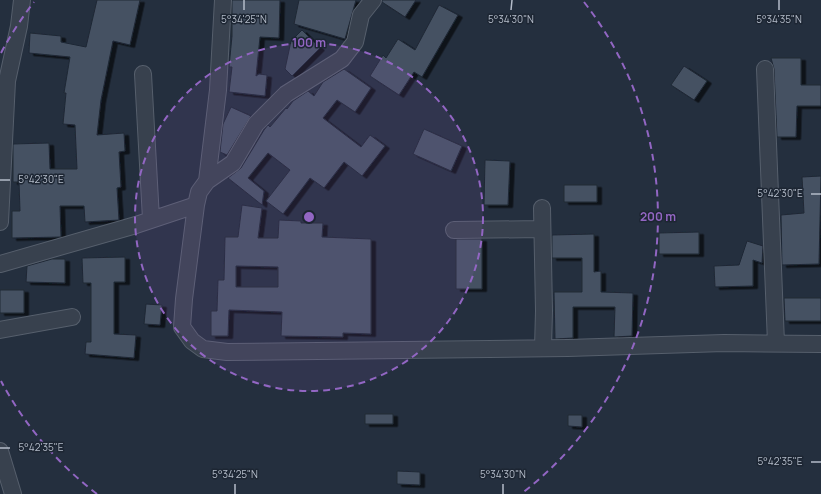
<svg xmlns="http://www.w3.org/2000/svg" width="821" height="494" viewBox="0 0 821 494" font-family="Manrope,sans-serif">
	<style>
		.building { fill: #455162; stroke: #1f2835; fill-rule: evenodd; filter: url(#shadow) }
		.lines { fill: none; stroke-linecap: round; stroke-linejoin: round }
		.minor-casing { stroke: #565f6c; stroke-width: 18 }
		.minor { stroke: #38414e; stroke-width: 16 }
		.ticks { fill: none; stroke: #b4bcc9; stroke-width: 1.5 }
		.ring { fill: none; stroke: #9266c3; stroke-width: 2; stroke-dasharray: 7 5 }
		.ticks-label { font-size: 10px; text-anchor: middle; fill: #b4bcc9; stroke: #1d2633; stroke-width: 3; stroke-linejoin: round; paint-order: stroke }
		.centre { fill: #9266c3; stroke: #1d2633; stroke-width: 2 }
		.ring-label { font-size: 12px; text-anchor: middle; font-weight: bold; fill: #9266c3; stroke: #1d2633; stroke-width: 3; stroke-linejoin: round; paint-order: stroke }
	</style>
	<defs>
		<filter id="shadow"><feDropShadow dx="4.5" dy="2.5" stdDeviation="0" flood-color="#0009"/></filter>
	</defs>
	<rect width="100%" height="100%" fill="#242f3e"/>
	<path class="building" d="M97 0H140L130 45 113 41 101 100 97 135 124 133 125 151 119 152 121 187 117 188 119 220 85 222 84 206H60L61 237 12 238V211H20L19 182H13V144L49 143 50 169H77L75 125 63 124 66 93H64L70 57 29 53 30 33 61 36V42L86 47Z
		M232 0H280L279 38 260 37 256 76 259 74 267 75 265 96 229 92 232 67H229L232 36Z
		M299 0H356L345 39 294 24Z
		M382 0H416L405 17 382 2Z
		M439 5 458 15 422 77 414 72 399 95 370 76 383 55 386 58 398 39 415 50Z
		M302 30 320 48 292 76 285 69 291 41Z
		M771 58H801V85H821V106H797L796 137H777L774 69Z
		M684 66 707 81 694 100 671 85Z
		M344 69 371 88 355 112 337 100 323 118 361 147 370 135 385 146 362 176 344 162 324 188 310 178 283 214 266 201 290 170 268 153 248 178 264 191 262 205 228 178 241 168 264 130 268 125 270 127 286 108 287 109 293 101 308 91 314 96 323 82Z
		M231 107 251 116 227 155 220 152 223 124Z
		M424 129 462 146 451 171 413 154Z
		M485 160 510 161 508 205H484Z
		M821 176 819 264 782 265 781 215 804 213 802 177Z
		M564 185H597V202H564Z
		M242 205 262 208 258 238H278L279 220 301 221V223H323L322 237 371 239V334L343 333V337L281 336 282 312 229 310 228 336H211V311H217L218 280H224L225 237H238ZM236 266 278 267V287H236Z
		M699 232V254H659V233Z
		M594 234V272L601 271V292L633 293 632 336 614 337 615 307H573V338L555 339 554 292H582V258H552V235Z
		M456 239H482V289H456Z
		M747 241 763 246 762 263 753 260V286L715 287 714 266 739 265Z
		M125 257V282H114V334L136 335 134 358 85 354 86 342H91V283H83L82 258Z
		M52 259H65V283L26 282 27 266Z
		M0 290H24V313H0Z
		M784 298H821V321H785Z
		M146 304 162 305 160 325 144 324Z
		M365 414H393V424H365Z
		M568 415H582V427L568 426Z
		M397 471 420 472V485L397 484Z"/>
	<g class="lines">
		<g class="minor-casing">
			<path id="minor" d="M765 69 776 343
				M143 74 151 219
				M207 181 233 163 256 124 286 94 342 59 355 42 361 15 373 0
				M196 205 184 299 182 327 192 341 203 349 227 352 568 348 724 343 821 344
				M542 208 544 311 543 348
				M0 222 7 81 19 26 22 0
				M454 230 541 229
				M0 264 136 225 196 205 199 192 207 181 218 90 223 0
				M0 330 72 317
				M0 451 13 494"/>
		</g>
		<use href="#minor" class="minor"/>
	</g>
	<path class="ticks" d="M244 10V0M511 10 512 0M779 10V0M0 180H10M811 194H821M0 448H10M811 462H821M235 494V484M503 494V484"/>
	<circle cx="309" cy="217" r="174" fill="#9266c3" fill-opacity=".12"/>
	<g class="ring">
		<circle cx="309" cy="217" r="174"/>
		<path d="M97 494A349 349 0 0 1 1 381M1 53A349 349 0 0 1 34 2M584 2A349 349 0 0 1 521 494"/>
	</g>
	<g class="ticks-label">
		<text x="244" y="23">5°34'25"N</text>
		<text x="511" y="23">5°34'30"N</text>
		<text x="779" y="23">5°34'35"N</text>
		<text x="41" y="183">5°42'30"E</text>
		<text x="780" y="197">5°42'30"E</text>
		<text x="41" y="451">5°42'35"E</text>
		<text x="780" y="465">5°42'35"E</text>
		<text x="235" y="478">5°34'25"N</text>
		<text x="503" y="478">5°34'30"N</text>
	</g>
	<circle cx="309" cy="217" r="6" class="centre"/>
	<g class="ring-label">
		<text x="309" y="47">100 m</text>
		<text x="658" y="221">200 m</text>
	</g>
</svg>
